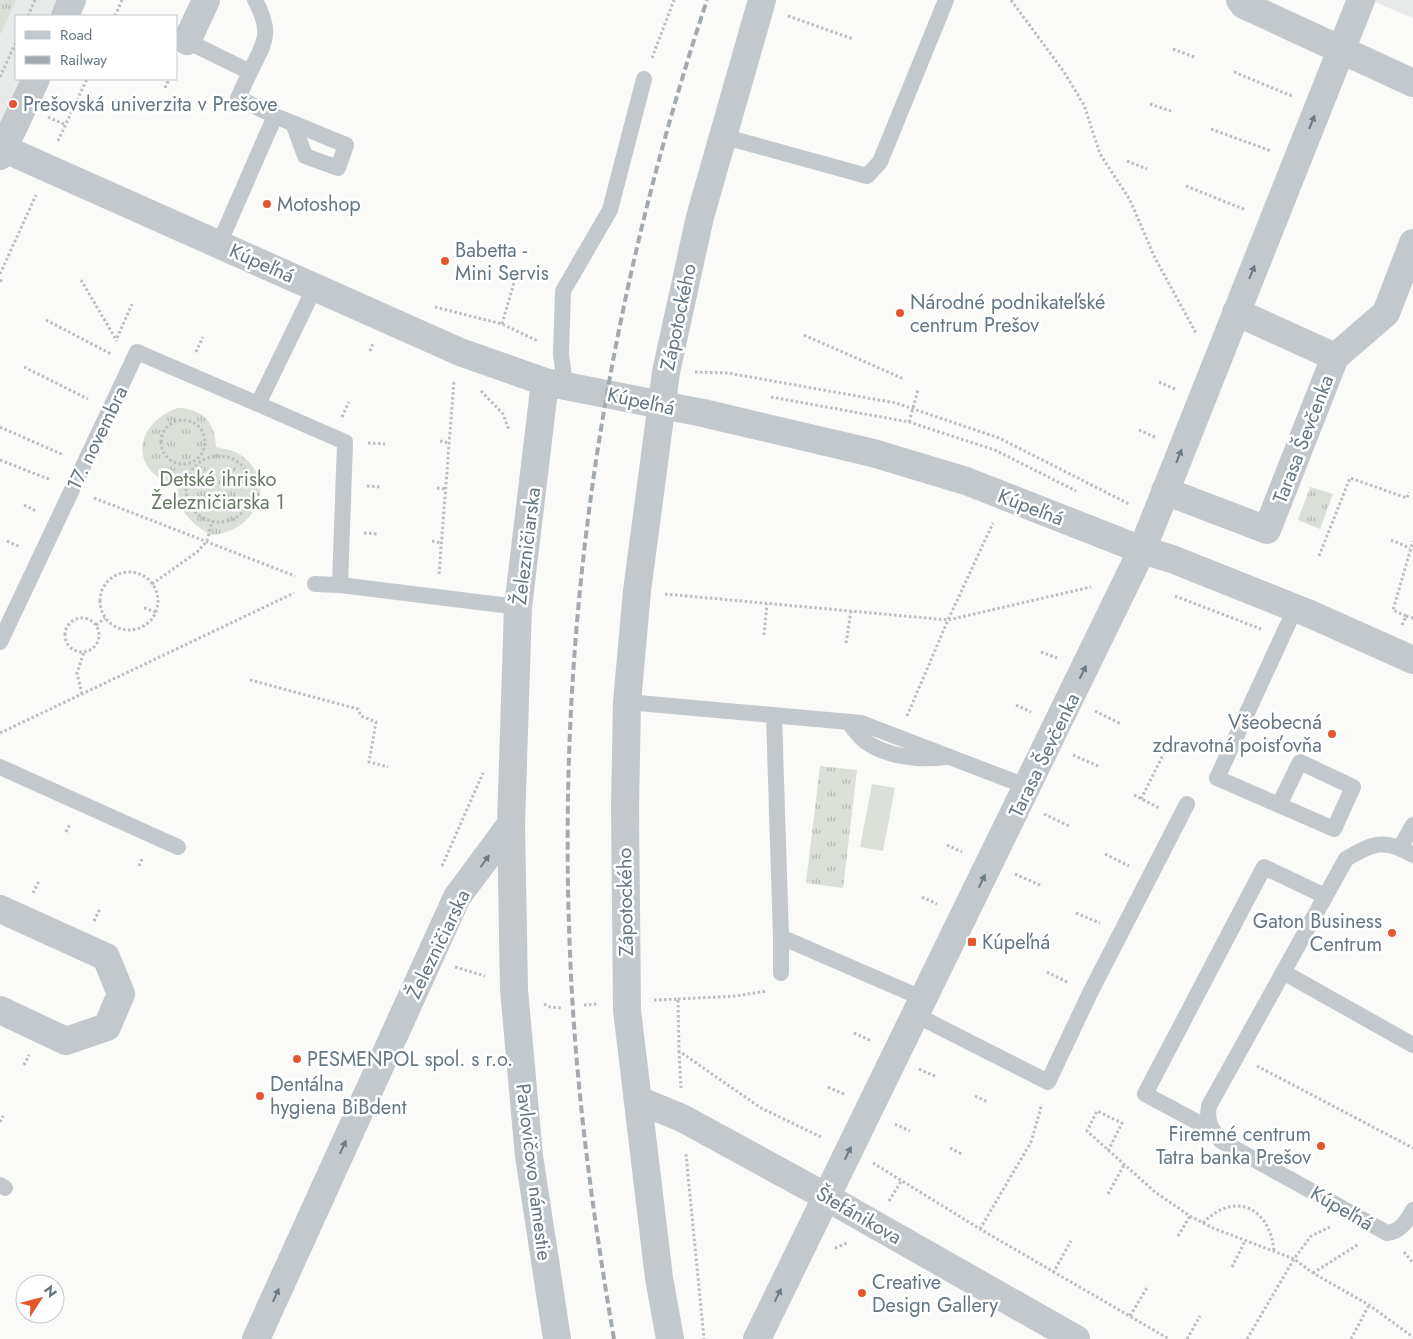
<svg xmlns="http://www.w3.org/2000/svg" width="1413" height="1339" viewBox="0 0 1413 1339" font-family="Jost,sans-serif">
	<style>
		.built { fill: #e8e9e9 }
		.grass { fill: url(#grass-tufts) }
		.pitch { fill: #dadfd7 }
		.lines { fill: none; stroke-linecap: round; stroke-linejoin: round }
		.path { stroke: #bbbfc2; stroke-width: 3; stroke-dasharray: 2.5 2.5; stroke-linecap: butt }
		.service { stroke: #c3c8cc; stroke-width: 16 }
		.minor { stroke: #c3c8cc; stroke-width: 28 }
		.rail { stroke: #a2aab0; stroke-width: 4; stroke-dasharray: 8 4; stroke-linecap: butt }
		.oneway { fill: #6a7a87 }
		.poi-dot { fill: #e4572e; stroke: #fff; stroke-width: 2 }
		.labels { text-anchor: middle; stroke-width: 5; stroke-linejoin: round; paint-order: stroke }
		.poi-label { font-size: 20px; fill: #657683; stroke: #fff; text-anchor: start }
		.street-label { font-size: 20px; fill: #657683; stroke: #fff }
		.park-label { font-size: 20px; fill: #687a64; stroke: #fff }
	</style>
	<defs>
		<pattern id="grass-tufts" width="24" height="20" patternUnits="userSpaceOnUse" patternTransform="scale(1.25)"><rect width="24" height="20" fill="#dadfd7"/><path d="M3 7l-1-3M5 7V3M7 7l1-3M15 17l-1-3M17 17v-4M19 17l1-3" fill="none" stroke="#b4b9b4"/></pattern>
	</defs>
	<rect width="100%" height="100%" fill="#fafaf8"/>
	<path class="built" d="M0 0H72L65 16H16V79H37L0 162Z
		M1370 0H1413V18Z"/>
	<path class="grass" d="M0 0H16L0 35Z
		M178 408C204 409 215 423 216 447 224 449 233 450 239 454 281 481 256 533 210 535 190 522 178 511 177 487 166 482 152 476 146 464 133 438 156 415 178 408Z
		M1310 487 1333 494 1320 529 1298 520Z
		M820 766 857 770 843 888 806 883Z"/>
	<path class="pitch" d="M872 784 895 788 883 851 860 847Z"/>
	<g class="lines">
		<path class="path" d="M1011 0 1064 72 1084 105 1100 154 1130 200 1155 258 1196 333
			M28 16 35 0
			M115 16 122 0
			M788 16 853 39
			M1173 49 1194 57
			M652 58 674 0
			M1234 72 1292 96
			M0 77 16 42
			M165 88 169 79
			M1150 104 1171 111
			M48 117 66 125
			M1211 129 1271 151
			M58 141 87 79
			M1127 161 1147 169
			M1186 186 1246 210
			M0 274 36 195
			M0 280 4 282
			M81 280 117 341
			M435 307 502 324 538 341
			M46 320 111 354
			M502 324 517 272
			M804 335 904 379
			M117 338 132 304
			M370 351 373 343
			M196 352 203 337
			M24 367 88 399
			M695 372 728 373 896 403 999 438 1129 504
			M1159 382 1177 390
			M481 391 503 414 509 430
			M771 397 909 422 995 450 1076 491
			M342 417 349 402
			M161 442a22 22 0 1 1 44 0a22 22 0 1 1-44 0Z
			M909 422 918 390
			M0 427 64 455
			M1139 430 1157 438
			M440 441 449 443
			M368 443 385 444
			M186 489a33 33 0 1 1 66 0a33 33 0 1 1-66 0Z
			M0 460 51 480
			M367 486 381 487
			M437 488 446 489
			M94 498 295 576
			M24 505 36 511
			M364 533 378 534
			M1391 540 1410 548
			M7 541 20 547
			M432 541 441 543
			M1319 556 1350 478 1407 498 1409 492
			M100 601a29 29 0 1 1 58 0a29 29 0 1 1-58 0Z
			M439 574 454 381
			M152 584 197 552 207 541 212 521
			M665 594 948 620 993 523
			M1175 596 1261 629
			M144 608 156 612
			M1406 616 1413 618
			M65 635a17 17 0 1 1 34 0a17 17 0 1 1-34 0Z
			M96 625 105 618
			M1402 625 1406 616 1393 610 1413 541
			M764 635 767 604
			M846 643 851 611
			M1041 652 1057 658
			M250 680 358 709 361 716 376 722 369 762 388 767
			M82 694 77 673 84 652
			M1016 705 1031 712
			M1095 711 1121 724
			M907 716 948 620 1091 587
			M0 733 294 593
			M1073 755 1100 767
			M1134 795 1159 808
			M1141 799 1168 745 1161 741
			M1044 814 1071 827
			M66 832 70 824
			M947 845 962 852
			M1105 854 1129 866
			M139 866 143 857
			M442 866 483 773
			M1015 874 1042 886
			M33 893 39 881
			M922 897 937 904
			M1076 913 1100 923
			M94 921 100 909
			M986 933 1013 944
			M455 967 485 976
			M1047 972 1069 983
			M678 999 736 996 767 991
			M654 1000 678 999 679 1051 761 1108 823 1138
			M544 1004 550 1007 562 1008
			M584 1005 598 1004
			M854 1033 872 1041
			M679 1051 681 1088
			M24 1065 29 1055
			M1257 1066 1413 1148
			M919 1069 937 1077
			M828 1087 846 1095
			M975 1096 988 1102
			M0 1122 3 1116
			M895 1124 910 1131
			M950 1148 962 1154
			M1108 1151 1122 1123 1097 1111 1087 1131 1155 1192 1190 1216 1213 1228 1294 1259 1313 1273 1369 1305 1413 1337
			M686 1154 704 1339
			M873 1163 980 1229 1169 1339
			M1108 1194 1124 1165
			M889 1201 902 1180
			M1203 1223C1235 1190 1270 1208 1274 1251
			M980 1229 1031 1142 1042 1104
			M1178 1236 1190 1216
			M835 1248 847 1243
			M1404 1252 1413 1263
			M1232 1267 1245 1241
			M1053 1273 1071 1241
			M1313 1273 1359 1244
			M1130 1316 1148 1286
			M1187 1339 1200 1316
			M1247 1339 1294 1259 1311 1236 1330 1227
			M1351 1339 1369 1305"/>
		<path class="service" d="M187 41 250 72C265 41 273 34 255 0
			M275 116 346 145 338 168 305 156 293 123
			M722 136 867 176 880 162 946 0
			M219 244 275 116 238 98 250 72
			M565 385 561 354 563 291 610 210 644 79
			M258 404 345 442 340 585 518 607
			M315 584 340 585
			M0 642 137 352 258 404 315 287
			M627 702 861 723 1028 787
			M774 716 781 937 924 999
			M848 722C853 728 859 737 866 742 890 758 919 760 946 757
			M0 767 178 847
			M1279 805 1300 762 1353 787 1334 829 1217 778 1295 609
			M1400 848 1413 825
			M1413 855C1384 838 1373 843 1346 859L1209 1106C1206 1121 1211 1129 1221 1141L1387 1233C1400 1232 1407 1221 1413 1210
			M1283 972 1413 1045
			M781 973V937
			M916 1015 1048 1082 1090 993 1187 804
			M1210 1129 1145 1094 1264 867 1325 896
			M0 1185 5 1188"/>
		<path class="minor" d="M1240 0 1244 5 1413 83
			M65 16 72 0
			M187 41 206 0
			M0 147 460 352 545 382 703 413 873 453 966 481 1142 550 1172 559 1310 614 1413 660
			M0 156 36 79
			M1236 312 1335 357
			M545 382 518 607 511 824 514 990 529 1156 557 1339
			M1165 491 1267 530 1335 357 1386 313 1413 243
			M0 909 106 957 121 994 107 1027 66 1041 0 1010
			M638 1100 682 1118 812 1189 1076 1339
			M256 1339 457 897 511 824
			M670 1339 659 1278 627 1010 625 808 627 702 637 591 666 372 700 217 762 0
			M757 1339 1142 550 1361 0"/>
		<path class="rail" d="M614 1339C592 1211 575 1083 570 953 556 625 604 311 707 0"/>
	</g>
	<defs><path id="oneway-solid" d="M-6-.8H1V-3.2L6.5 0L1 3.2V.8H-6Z" transform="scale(1.25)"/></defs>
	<g class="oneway">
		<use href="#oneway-solid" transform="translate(1312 122) rotate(-68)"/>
		<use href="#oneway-solid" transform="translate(1252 272) rotate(-68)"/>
		<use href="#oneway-solid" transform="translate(1179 456) rotate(-68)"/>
		<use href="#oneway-solid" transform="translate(1083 672) rotate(-64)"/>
		<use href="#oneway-solid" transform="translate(485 861) rotate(-54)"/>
		<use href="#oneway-solid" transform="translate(982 881) rotate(-64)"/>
		<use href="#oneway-solid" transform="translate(343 1147) rotate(-66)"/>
		<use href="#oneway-solid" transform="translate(848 1153) rotate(-64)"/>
		<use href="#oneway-solid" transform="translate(276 1295) rotate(-66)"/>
		<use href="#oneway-solid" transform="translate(778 1295) rotate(-64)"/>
	</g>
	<g class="poi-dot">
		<circle cx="13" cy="104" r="5"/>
		<circle cx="267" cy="204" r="5"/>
		<circle cx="445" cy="261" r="5"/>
		<circle cx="900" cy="313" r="5"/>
		<circle cx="1332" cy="734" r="5"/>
		<circle cx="1392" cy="933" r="5"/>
		<rect x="967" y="937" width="10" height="10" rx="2.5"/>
		<circle cx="297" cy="1059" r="5"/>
		<circle cx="260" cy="1096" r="5"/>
		<circle cx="1321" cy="1146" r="5"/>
		<circle cx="862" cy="1293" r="5"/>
	</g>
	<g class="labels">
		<g class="poi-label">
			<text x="23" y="111">Prešovská univerzita v Prešove</text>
			<text x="277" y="211">Motoshop</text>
			<text x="455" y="257">Babetta -<tspan x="455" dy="23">Mini Servis</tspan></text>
			<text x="910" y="309">Národné podnikateľské<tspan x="910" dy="23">centrum Prešov</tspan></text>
			<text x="1322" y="729" text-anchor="end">Všeobecná<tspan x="1322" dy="23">zdravotná poisťovňa</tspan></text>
			<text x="1382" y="928" text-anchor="end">Gaton Business<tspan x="1382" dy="23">Centrum</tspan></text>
			<text x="982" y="949">Kúpeľná</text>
			<text x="307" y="1066">PESMENPOL spol. s r.o.</text>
			<text x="270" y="1091">Dentálna<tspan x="270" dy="23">hygiena BiBdent</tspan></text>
			<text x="1311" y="1141" text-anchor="end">Firemné centrum<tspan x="1311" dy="23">Tatra banka Prešov</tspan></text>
			<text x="872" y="1289">Creative<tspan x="872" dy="23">Design Gallery</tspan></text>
		</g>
		<g class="street-label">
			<text transform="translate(262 263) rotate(24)" y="7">Kúpeľná</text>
			<text transform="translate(678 317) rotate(-78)" y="7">Zápotockého</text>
			<text transform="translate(641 401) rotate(12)" y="7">Kúpeľná</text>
			<text transform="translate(97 438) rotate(-64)" y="7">17. novembra</text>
			<text transform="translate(1303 439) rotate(-69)" y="7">Tarasa Ševčenka</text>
			<text transform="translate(1031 507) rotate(21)" y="7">Kúpeľná</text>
			<text transform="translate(526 546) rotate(-83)" y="7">Železničiarska</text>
			<text transform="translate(1044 755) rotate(-64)" y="7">Tarasa Ševčenka</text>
			<text transform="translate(625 902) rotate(-91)" y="7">Zápotockého</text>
			<text transform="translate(438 944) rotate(-64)" y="7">Železničiarska</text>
			<text transform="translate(534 1172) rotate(83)" y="7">Pavlovičovo námestie</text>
			<text transform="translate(1342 1208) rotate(30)" y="7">Kúpeľná</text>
			<text transform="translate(859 1215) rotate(30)" y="7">Štefánikova</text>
		</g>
		<g class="park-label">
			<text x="218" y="486">Detské ihrisko<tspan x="218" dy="23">Železničiarska 1</tspan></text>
		</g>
	</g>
	<rect x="15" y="15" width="162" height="65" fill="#ffffff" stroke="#c1c8cd"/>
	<rect x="25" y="31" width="25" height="8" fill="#c3c8cc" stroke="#c1c8cd"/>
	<text x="60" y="40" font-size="15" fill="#657683">Road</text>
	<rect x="25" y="56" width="25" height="8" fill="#a2aab0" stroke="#c1c8cd"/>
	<text x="60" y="65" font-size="15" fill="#657683">Railway</text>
	<g transform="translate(40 1299) rotate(54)"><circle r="24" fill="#ffffff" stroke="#c1c8cd"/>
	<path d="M0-4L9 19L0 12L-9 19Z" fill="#e4572e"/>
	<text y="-8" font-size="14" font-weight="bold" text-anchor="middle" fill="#657683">N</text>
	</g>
</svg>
